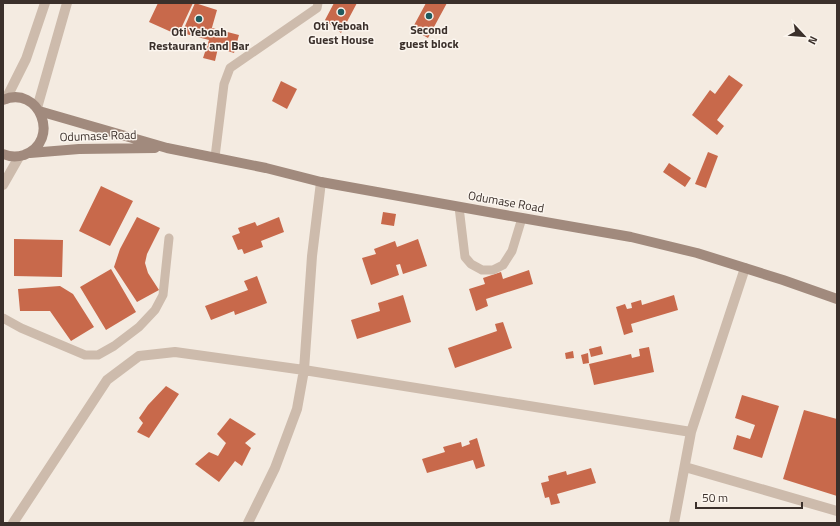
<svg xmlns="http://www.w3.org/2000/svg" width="840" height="526" viewBox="0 0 840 526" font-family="'Titillium Web',sans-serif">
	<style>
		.building { fill: #c8694b }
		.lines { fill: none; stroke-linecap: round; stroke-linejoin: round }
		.service { stroke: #cdbbac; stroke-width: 9 }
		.minor { stroke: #cdbbac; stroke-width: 10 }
		.secondary { stroke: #a18a7d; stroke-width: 10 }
		.poi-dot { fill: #1f5a5e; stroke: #fbf5ee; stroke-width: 1.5 }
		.labels { text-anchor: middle; stroke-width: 3; stroke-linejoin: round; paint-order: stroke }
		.poi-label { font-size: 12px; font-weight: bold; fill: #3b302b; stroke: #fbf5ee }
		.street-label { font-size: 12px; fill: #3b302b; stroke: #fbf5ee }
	</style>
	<rect width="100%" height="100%" fill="#f4ebe1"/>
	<path class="building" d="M158 3H193L178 35 149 22Z
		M195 3 217 10 209 38 212 28 239 35 234 53 218 48 215 61 203 58 209 40 182 33Z
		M334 3H357L341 33 325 20Z
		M426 3H447L428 38 412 29Z
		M729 75 743 85 717 120 724 126 717 135 692 115 710 90 715 94Z
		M281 81 297 89 287 109 272 101Z
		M708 152 718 156 706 188 695 184Z
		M669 163 691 178 685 187 663 172Z
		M101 186 133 201 110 246 79 231Z
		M383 212 396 214 394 226 381 224Z
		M137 217 160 228 147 254 145 263 148 273 159 290 137 302 114 267 120 249Z
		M279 217 284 232 261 241 263 247 244 254 242 249 238 250 232 236 240 233 238 228 255 222 257 226Z
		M14 239 63 240 62 277 14 276Z
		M418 239 427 266 403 274 400 264 396 265 399 275 371 285 362 258 376 254 374 249 395 241 397 247Z
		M111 269 136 312 106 330 80 287Z
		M529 270 533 284 486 299 488 306 476 311 469 289 485 284 483 278 501 272 503 279Z
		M257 276 267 303 235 315 234 311 211 320 205 306 248 290 244 281Z
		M60 286 73 294 94 327 71 341 50 311H20L18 289Z
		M403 295 411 322 357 339 351 320 380 311 378 303Z
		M674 295 678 310 631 324 633 332 624 335 616 307 625 304 627 309 632 308 631 303 641 300 642 305Z
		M503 322 512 348 455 368 448 348 497 331 495 324Z
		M601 346 603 354 591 357 589 349Z
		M649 347 654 372 594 385 589 364 631 354 632 358 640 356 639 349Z
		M573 351 574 358 566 359 565 353Z
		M588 353 589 363 583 364 581 355Z
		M166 386 179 394 149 438 137 432 143 423 139 418 148 405Z
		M742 395 779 406 762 458 733 449 737 435 750 439 755 425 735 418Z
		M804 410 837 419V438L836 442H837V496L783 479Z
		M230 418 256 434 245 443 251 448 242 466 235 461 219 482 195 464 209 452 218 456 226 443 217 434Z
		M477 438 485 466 476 469 473 460 427 473 422 459 445 452 443 447 461 442 462 447 470 444 469 441Z
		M591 468 596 483 557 494 560 503 551 505 549 497 545 498 541 483 549 481 548 476 566 471 567 475Z"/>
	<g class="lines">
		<path class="service" d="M215 157 224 84 230 68 317 8 318 3
			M459 207 465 257 471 264 482 270H493L503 265 512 251 522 218
			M3 318 21 328 85 355H98L114 346 139 327 155 310 163 295 169 238"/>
		<path class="minor" d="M6 99 26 59 45 3
			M37 108 67 3
			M3 185 19 157
			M685 467 837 511
			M13 523 107 380 139 356 175 352 304 370 691 432
			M248 523 275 468 297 409 304 370 312 256 321 182
			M674 523 691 432 745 268"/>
		<path class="secondary" d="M3 100C39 84 62 141 24 155 17 157 10 157 3 154
			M39 111 167 148 266 168 321 182 522 218 631 237 697 253 783 280 837 299
			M30 153 79 149 155 148"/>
	</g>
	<g class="poi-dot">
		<circle cx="341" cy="12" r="4"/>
		<circle cx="429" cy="16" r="4"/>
		<circle cx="199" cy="19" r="4"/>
	</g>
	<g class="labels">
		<g class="poi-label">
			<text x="341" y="30">Oti Yeboah<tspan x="341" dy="14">Guest House</tspan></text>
			<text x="429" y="34">Second<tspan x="429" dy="14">guest block</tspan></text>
			<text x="199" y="36">Oti Yeboah<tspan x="199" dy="14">Restaurant and Bar</tspan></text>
		</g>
		<g class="street-label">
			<text transform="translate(98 136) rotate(-2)" y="4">Odumase Road</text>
			<text transform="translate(506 202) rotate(10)" y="4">Odumase Road</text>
		</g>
	</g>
	<rect width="840" height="526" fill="none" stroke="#3b302b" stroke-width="8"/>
	<g transform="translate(804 36) rotate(116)" stroke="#fbf5ee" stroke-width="3" paint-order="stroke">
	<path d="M0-3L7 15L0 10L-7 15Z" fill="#3b302b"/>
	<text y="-6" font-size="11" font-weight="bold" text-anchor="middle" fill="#3b302b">N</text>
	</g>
	<path d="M696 502v6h106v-6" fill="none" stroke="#3b302b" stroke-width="2"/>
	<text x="702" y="502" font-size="12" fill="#3b302b" stroke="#fbf5ee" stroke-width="3" paint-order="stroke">50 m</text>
</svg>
